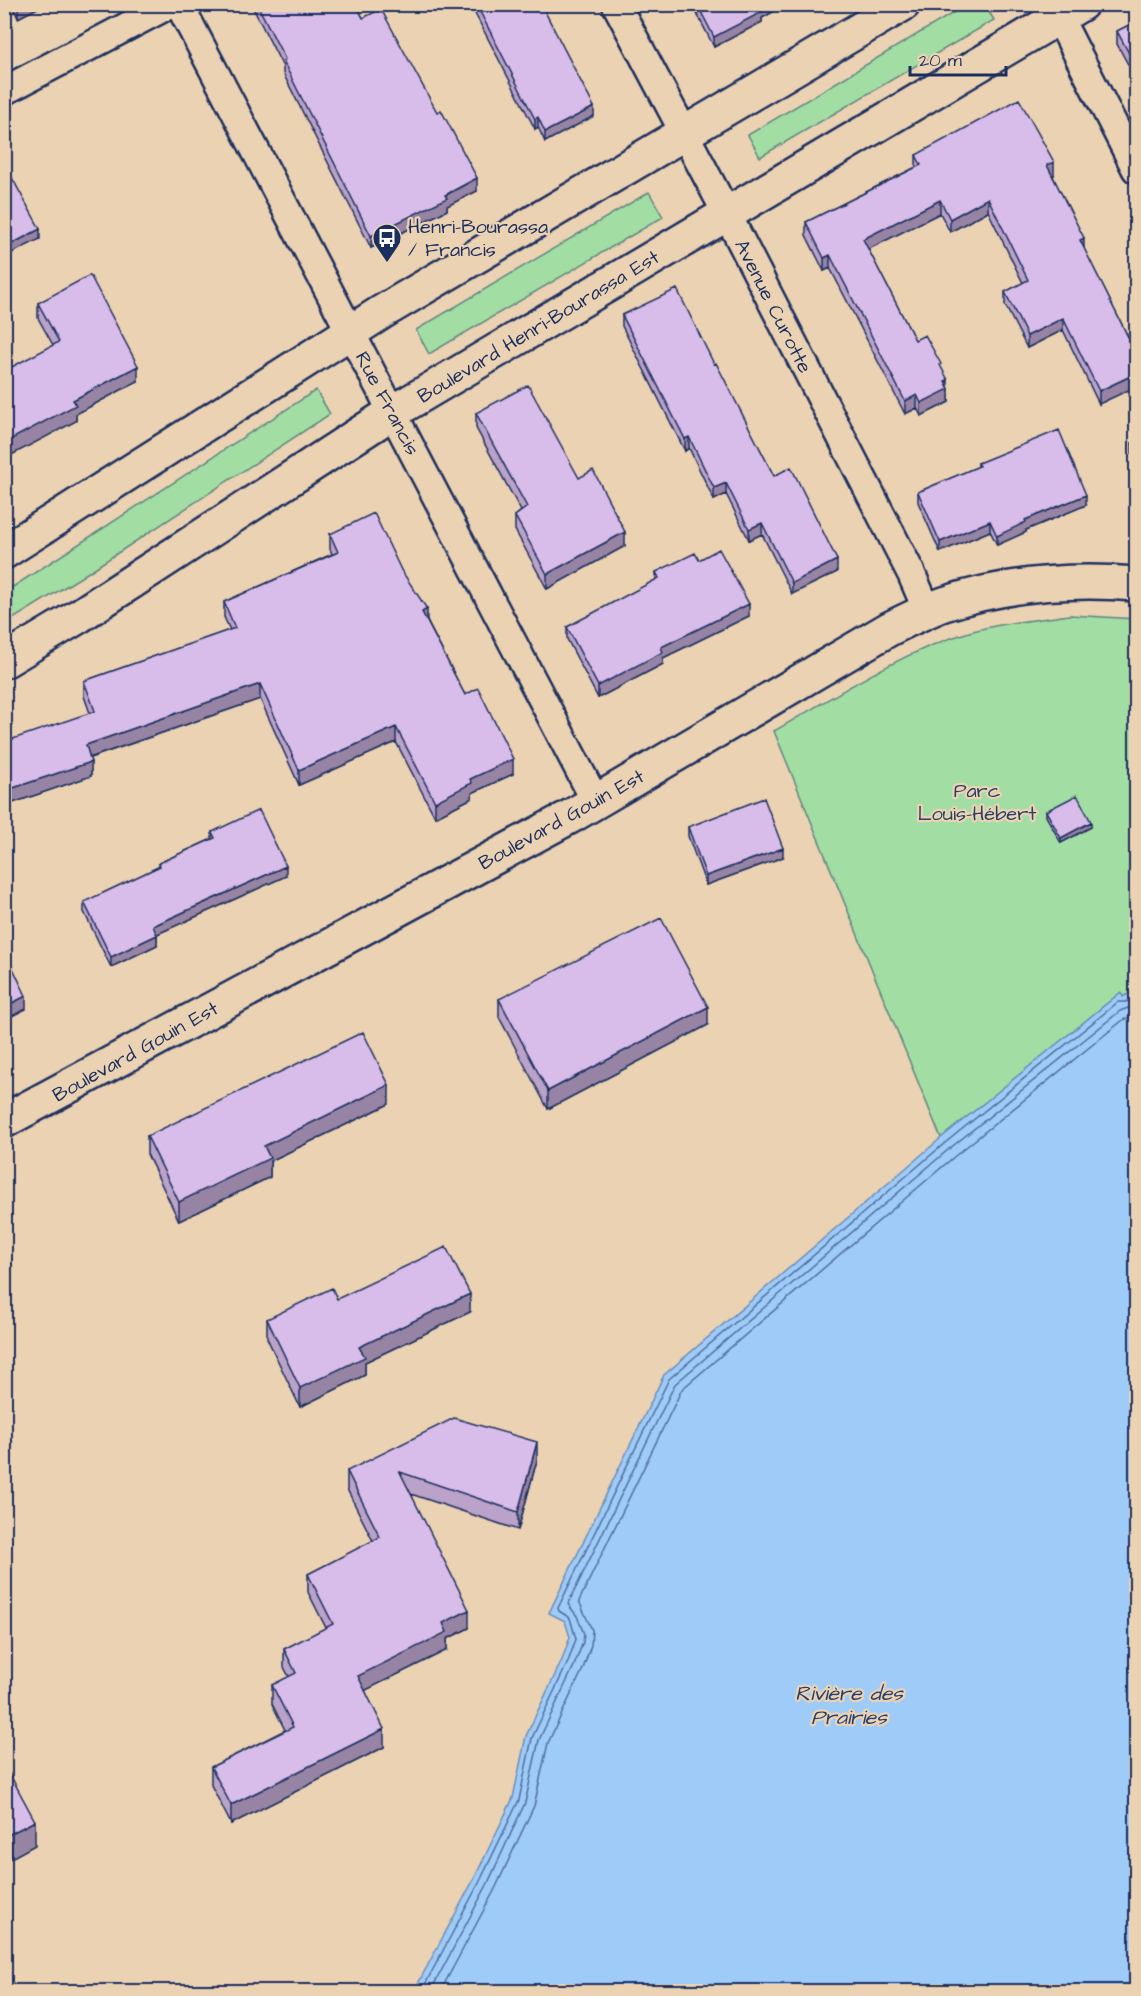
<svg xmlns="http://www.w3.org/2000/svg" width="1141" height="1996" viewBox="0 0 1141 1996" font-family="'Architects Daughter',sans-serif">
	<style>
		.green { fill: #a2dda3; stroke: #5e8680; stroke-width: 1.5 }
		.water { fill: #9ecbf8; stroke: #6a8dba; stroke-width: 1.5 }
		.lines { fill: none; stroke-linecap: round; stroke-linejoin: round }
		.shore { stroke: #4f6d9c; stroke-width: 1.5 }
		.street-casing { stroke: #1b2f5e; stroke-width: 32 }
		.secondary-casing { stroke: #1b2f5e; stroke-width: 38 }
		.primary-casing { stroke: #1b2f5e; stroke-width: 38 }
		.street { stroke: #ebd2b3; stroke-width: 27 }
		.secondary { stroke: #ebd2b3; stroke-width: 33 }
		.primary { stroke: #ebd2b3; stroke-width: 33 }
		.wall { fill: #baa2c9; stroke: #1b2f5e; stroke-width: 1.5 }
		.shaded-wall { fill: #9784a4; stroke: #1b2f5e; stroke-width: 1.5 }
		.building { fill: #d8bcea; stroke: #1b2f5e; stroke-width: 1.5 }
		.labels { text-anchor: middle; stroke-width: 4.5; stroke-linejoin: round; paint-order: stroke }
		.poi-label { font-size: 20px; fill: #1b2f5e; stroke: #ebd2b3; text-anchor: start }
		.street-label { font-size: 20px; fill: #1b2f5e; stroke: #ebd2b3 }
		.park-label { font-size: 20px; fill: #284065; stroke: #ebd2b3 }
		.water-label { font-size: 21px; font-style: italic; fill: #283f6d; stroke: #ebd2b3 }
	</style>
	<rect width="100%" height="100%" fill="#ebd2b3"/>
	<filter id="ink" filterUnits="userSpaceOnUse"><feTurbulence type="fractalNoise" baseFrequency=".0167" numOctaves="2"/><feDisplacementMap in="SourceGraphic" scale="12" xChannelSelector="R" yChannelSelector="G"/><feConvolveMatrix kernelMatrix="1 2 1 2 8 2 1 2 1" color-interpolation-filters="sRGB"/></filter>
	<g filter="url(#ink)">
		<path class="green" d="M968 4 985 5 994 20 760 157 748 135Z
			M649 192 663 217 429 354 416 330Z
			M316 390 330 414 81 577 5 624V592Z
			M1070 615 1136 619V990L1123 997 1120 993 941 1138 774 731C836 696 897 654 966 633 999 623 1035 620 1070 615Z"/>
		<path class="water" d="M1136 990V1991H414L474 1879 513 1798 526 1736 562 1660 570 1637 565 1621 549 1613 664 1375 941 1138 1121 992 1123 997Z"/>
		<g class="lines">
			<path class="shore" d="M421 1992 480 1881 519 1800 532 1738 568 1662 576 1639 570 1618 559 1611 558 1608 669 1379 945 1143 1118 1002H1126L1136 997
				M430 1992 487 1885 525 1803 539 1740 574 1666 583 1642 584 1634 577 1616 568 1604 675 1384 949 1149 1120 1011 1136 1005
				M440 1992 495 1889 534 1806 548 1743 583 1669 591 1645 592 1630 579 1601 682 1389 955 1156 1123 1020 1136 1015"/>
			<g class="street-casing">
				<path id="street" d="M179 4 596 802
					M616 4 727 214 911 573 927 610
					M1052 4 1136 169
					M4 91 170 4"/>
			</g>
			<g class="secondary-casing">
				<path id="secondary" d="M4 1121 573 815 889 629C907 620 925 611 944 604 1005 584 1073 579 1136 584"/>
			</g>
			<g class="primary-casing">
				<path id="primary" d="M4 552 382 312 903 4
					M4 661 79 616 393 412 1081 4"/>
			</g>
			<use href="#street" class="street"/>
			<use href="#secondary" class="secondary"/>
			<use href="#primary" class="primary"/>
		</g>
		<path class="wall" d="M11 4H45L18 18Z
			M251 4H356L363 18 477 191 447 206V210L371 248 283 73V67Z
			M470 4H541L594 116 545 142 538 127 535 129Z
			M692 4H787L762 18V22L714 47Z
			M1137 21V81L1117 44V31Z
			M916 155 1054 175 1053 176 1084 249 1137 355 1099 404 1063 330 1027 348 1005 305V292L1023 283 988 211 950 232 940 213 868 249 915 340 941 368 948 387 949 402 921 416 917 408 905 414 830 268 824 271 806 235V222L916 167Z
			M38 303 138 381 76 414V421L53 345 38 318Z
			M622 315 714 364 774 476 837 572 792 594 762 534 749 540 726 494 714 500 689 448 685 451 622 326Z
			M476 413 579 478 625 546 547 589 515 530V516L521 511 476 428Z
			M1137 440V463L1132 453V443Z
			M978 463 1086 505 1026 530V532L997 545 990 531 940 552 918 502V492L978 467Z
			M330 534 401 570 465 695 513 774 472 793V798L435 817 396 742 299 785 260 699 90 758 91 776 4 806 90 713 84 696V681L230 630 224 617V602L332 554 330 549Z
			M699 560 749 616 663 658V664L598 698 567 639V627L656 580V572Z
			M1046 811 1091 827 1061 843 1046 816Z
			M688 827 783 857 706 885 688 836Z
			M212 832 286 876 157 934V945L111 967 84 912V902L159 867V863L212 839Z
			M499 999 708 1025 548 1109 499 1017Z
			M389 1104 270 1161V1177L179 1221 147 1154V1136Z
			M337 1299 470 1312 365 1362V1375L300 1407 267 1338V1319Z
			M537 1460 518 1530 411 1494 469 1628 447 1639V1650L365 1690 384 1747 231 1824 211 1785V1767L285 1730 272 1704V1685L289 1677 284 1667V1649L326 1628 308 1592V1574L373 1541 347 1489V1471Z"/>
		<path class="shaded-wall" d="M26 4H45L18 18V8Z
			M769 4H787L762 18V22L714 47V37Z
			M594 107V116L545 142V132Z
			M538 117V127L535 129V119Z
			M1054 162V175L1047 178V165Z
			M477 178V191L447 206V210L371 248V236Z
			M988 198V211L950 232V219Z
			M940 200V213L863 252V239Z
			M40 229V239L4 257V248Z
			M1084 238V251L1080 240Z
			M830 255V268L824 271V258Z
			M1063 318V330L1027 348V336Z
			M138 366V381L76 414V421L4 459V443L73 400Z
			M1137 373V386L1099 404V391Z
			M948 380V390L949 389V402L921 416V403Z
			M917 395V408L905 414V401Z
			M689 437V448L685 451V439Z
			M726 483V494L714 500V488Z
			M1086 495V505L1026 530V532L997 545V536L1025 520Z
			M990 521V531L940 552V542Z
			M762 523V534L749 540V529Z
			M625 532V546L547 589V574Z
			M837 560V572L792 594V583Z
			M749 604V616L663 658V664L598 698V686L661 647Z
			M427 609V623L422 612Z
			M260 684V699L86 759V745Z
			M396 727V742L299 785V770Z
			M513 759V774L472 793V798L435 817V802L470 779Z
			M91 762V776L4 806V791Z
			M1091 822V827L1061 843V838Z
			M783 848V857L706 885V876Z
			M286 866V876L153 936V926Z
			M157 935V945L111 967V957Z
			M26 996V1009L4 1020V1007Z
			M708 1007V1025L548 1109V1091Z
			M389 1085V1104L270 1161V1177L179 1221V1202L264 1146Z
			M470 1294V1312L365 1362V1375L300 1407V1388L359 1347Z
			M537 1442V1460L518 1530V1512Z
			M469 1610V1628L447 1639V1650L358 1694V1676L443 1623Z
			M384 1729V1747L231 1824V1805Z
			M35 1821V1845L4 1862V1837Z"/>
		<path class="building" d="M16 4H26L18 8Z
			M257 4H356L363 18 381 9 437 112 441 110 477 178 445 195 447 198 371 236 283 61 285 59Z
			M476 4H541L594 107 545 132 538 117 535 119Z
			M697 4H769L760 9 762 12 714 37Z
			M1137 21V68L1117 31Z
			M1019 99 1054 162 1047 165 1084 238 1080 240 1137 355V373L1099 391 1063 318 1027 336 1005 292 1028 280 988 198 950 219 940 200 863 239 915 340 925 335 941 364 940 365 948 380 945 381 949 389 921 403 917 395 905 401 830 255 824 258 806 222 921 165 916 155Z
			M4 165H5L40 229 4 248Z
			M90 275 138 366 73 400 76 405 4 443V371L59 342 38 303Z
			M677 289 714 364 716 363 774 476 791 467 837 560 792 583 762 523 749 529 726 483 714 488 689 437 685 439 622 315Z
			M528 385 579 478 593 470 625 532 547 574 515 516 527 507 476 413Z
			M1059 430 1086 495 1025 520 1026 522 997 536 990 521 940 542 918 492 979 466 978 463Z
			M1137 440V453L1132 443Z
			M374 513 401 570 427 609 422 612 465 695 478 688 513 759 470 779 472 783 435 802 396 727 299 770 260 684 86 745 91 762 4 791V742L95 711 84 681 235 628 224 602 338 552 330 534Z
			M719 549 749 604 661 647 663 652 598 686 567 627 659 578 656 572 695 553 699 560Z
			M1077 795 1091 822 1061 838 1046 811Z
			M764 798 783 848 706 876 688 827Z
			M259 810 286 866 153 926 157 935 111 957 84 902 160 866 159 863 215 838 212 832Z
			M661 918 708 1007 548 1091 499 999Z
			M4 949 26 996 4 1007Z
			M363 1032 389 1085 264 1146 270 1158 179 1202 147 1136Z
			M446 1247 470 1294 359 1347 365 1357 300 1388 267 1319 332 1288 337 1299Z
			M454 1418 537 1442 518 1512 400 1472 469 1610 443 1623 447 1632 358 1676 384 1729 231 1805 211 1767 293 1727 272 1685 296 1673 284 1649 333 1624 308 1574 380 1537 347 1471Z
			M8 1771 35 1821 4 1837V1773Z"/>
	</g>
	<defs>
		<g id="bus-pin" transform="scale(1.5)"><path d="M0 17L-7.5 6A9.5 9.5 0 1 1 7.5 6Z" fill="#1b2f5e" stroke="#ebd2b3"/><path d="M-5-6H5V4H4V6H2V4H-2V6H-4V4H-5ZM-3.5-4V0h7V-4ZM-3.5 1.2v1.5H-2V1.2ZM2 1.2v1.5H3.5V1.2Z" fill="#fff"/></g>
	</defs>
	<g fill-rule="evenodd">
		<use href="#bus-pin" x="387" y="238"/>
	</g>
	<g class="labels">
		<g class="poi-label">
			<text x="408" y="233">Henri-Bourassa<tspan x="408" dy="23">/ Francis</tspan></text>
		</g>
		<g class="street-label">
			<text transform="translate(774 306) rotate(63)" y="7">Avenue Curotte</text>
			<text transform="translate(538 326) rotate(-31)" y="7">Boulevard Henri-Bourassa Est</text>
			<text transform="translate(388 403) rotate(62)" y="7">Rue Francis</text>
			<text transform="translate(561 819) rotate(-29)" y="7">Boulevard Gouin Est</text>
			<text transform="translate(135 1051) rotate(-29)" y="7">Boulevard Gouin Est</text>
		</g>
		<g class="park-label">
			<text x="977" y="797">Parc<tspan x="977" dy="23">Louis-Hébert</tspan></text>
		</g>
		<g class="water-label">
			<text x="849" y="1700">Rivière des<tspan x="849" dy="24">Prairies</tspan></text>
		</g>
	</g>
	<rect width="1141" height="1996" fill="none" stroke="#ebd2b3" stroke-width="24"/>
	<rect x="12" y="12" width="1117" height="1972" fill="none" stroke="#1b2f5e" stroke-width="2" filter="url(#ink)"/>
	<path d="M910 66v9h96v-9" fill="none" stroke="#1b2f5e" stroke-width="3"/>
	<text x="919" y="66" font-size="18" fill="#1b2f5e" stroke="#ebd2b3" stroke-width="4.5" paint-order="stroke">20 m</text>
</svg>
